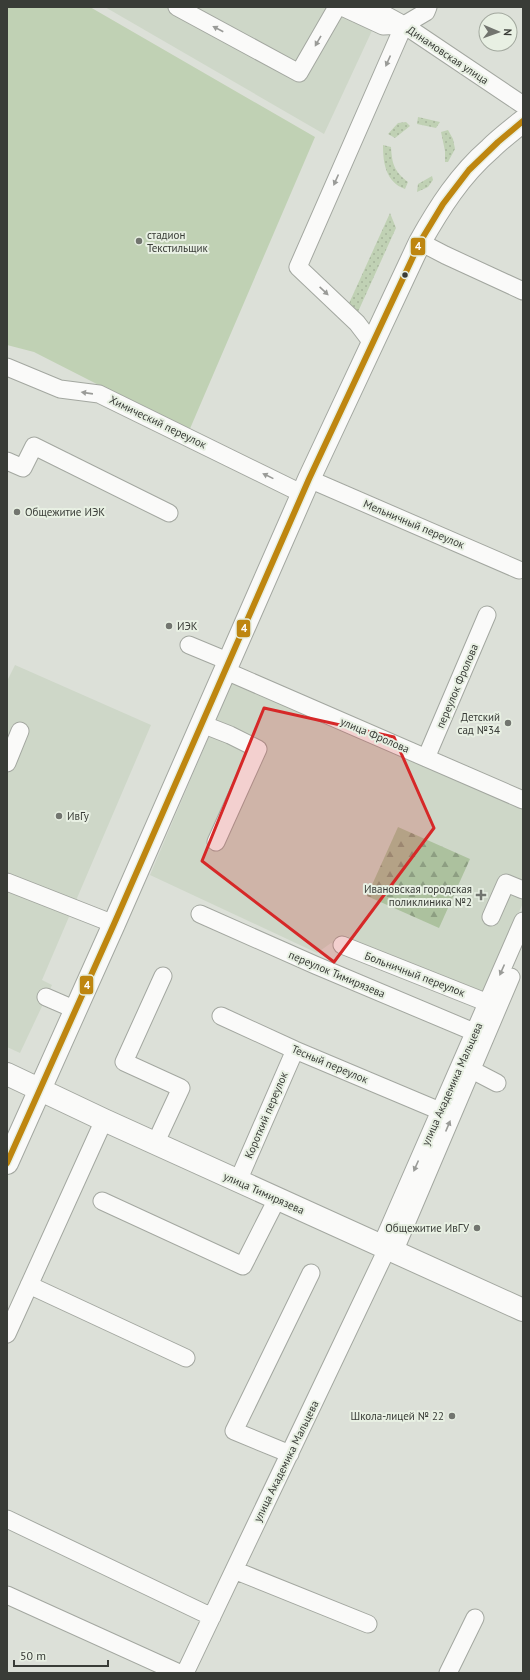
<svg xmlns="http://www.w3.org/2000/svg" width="530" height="1680" viewBox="0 0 530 1680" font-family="'PT Sans',sans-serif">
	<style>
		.built { fill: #ced7c8 }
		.green { fill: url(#green-dots) }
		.forest { fill: url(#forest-firs) }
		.pitch { fill: #c0d1b4 }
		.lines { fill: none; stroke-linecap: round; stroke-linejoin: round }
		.minor-casing { stroke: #a3a7a0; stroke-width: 19 }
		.major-casing { stroke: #a3a7a0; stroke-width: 24 }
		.minor { stroke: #fafaf9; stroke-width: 17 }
		.major { stroke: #fafaf9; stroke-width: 22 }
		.bus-1-casing { stroke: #e8f0e3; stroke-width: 9 }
		.bus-1 { stroke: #be8610; stroke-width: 6 }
		.oneway { fill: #9a9b98 }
		.marked { fill: #d62828; fill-opacity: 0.2; stroke: #d62828; stroke-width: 3; stroke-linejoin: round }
		.poi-dot { fill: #72756f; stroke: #e8f0e3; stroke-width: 1.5 }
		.bus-dot { fill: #393c37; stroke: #e8f0e3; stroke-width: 1.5 }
		.labels { text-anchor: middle; stroke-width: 4; stroke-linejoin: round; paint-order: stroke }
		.street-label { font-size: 11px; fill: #393c37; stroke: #e8f0e3 }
		.poi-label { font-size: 11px; fill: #393c37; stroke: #e8f0e3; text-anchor: start }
		.line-badge { stroke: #e8f0e3; stroke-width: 1.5 }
		.badge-label { font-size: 11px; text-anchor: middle; font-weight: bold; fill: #fff }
	</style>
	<defs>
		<pattern id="green-dots" width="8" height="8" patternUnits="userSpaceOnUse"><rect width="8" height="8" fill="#c0d1b4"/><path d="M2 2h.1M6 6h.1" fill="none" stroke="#a6b49b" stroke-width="1.8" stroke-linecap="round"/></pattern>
		<pattern id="forest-firs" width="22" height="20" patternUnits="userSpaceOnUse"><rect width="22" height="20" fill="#acc19e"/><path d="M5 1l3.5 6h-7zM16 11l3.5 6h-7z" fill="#8d9e82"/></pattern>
	</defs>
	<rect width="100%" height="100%" fill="#dce0d8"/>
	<path class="built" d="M105 7H383L324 134Z
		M15 665 151 725 42 980 52 985 20 1053 7 1047V681Z
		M232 682 523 808V903L478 1005 331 943 317 953 150 875Z"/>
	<path class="green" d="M418 117 440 122 436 128 417 124Z
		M406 122 410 126 395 138 388 134 398 123Z
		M448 130 453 139 455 149 448 162H445V151L441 132Z
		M383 145 391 147C392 164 394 171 408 182L405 189C386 182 383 164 383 145Z
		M432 176 433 180 428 187 417 192 418 184Z
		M390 213 396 228 357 314 346 310Z"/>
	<path class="forest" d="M398 827 470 859 439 928 367 896Z"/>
	<path class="pitch" d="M7 7H90L315 137 189 431 34 352 7 345Z"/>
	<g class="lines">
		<g class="minor-casing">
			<path id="minor" d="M177 7 299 73 337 7
				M342 7 383 26 404 25 426 12 428 7
				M371 7 404 25 523 105
				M420 242 445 255 523 291
				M373 344 357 323 298 267 404 25
				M7 367 60 389 99 394 303 494
				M7 461 23 468 34 446 169 513
				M309 479 519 570
				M189 645 230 662
				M226 671 523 800
				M202 724 230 735 258 749 216 842
				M426 758 487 615
				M7 763 20 731
				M7 882 114 924
				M200 914 315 965 474 1032
				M491 917 506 883 523 890
				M342 945 498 1007
				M46 997 76 1010
				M221 1016 295 1050 440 1111
				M472 1070 497 1083
				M155 1144 181 1088 124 1062 163 976
				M238 1181 295 1050
				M102 1201 243 1266 277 1199
				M381 1246 523 921
				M394 1252 511 977
				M29 1285 186 1358
				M7 1334 104 1120
				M290 1454 234 1431 311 1273
				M7 1519 212 1617
				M234 1570 368 1624
				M7 1595 179 1673
				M185 1673 387 1249
				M448 1673 475 1618"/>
		</g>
		<g class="major-casing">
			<path id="major" d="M7 1074 104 1120 523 1310
				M7 1163 114 924 309 479 420 242C439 208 460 175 490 149 500 139 512 130 523 121"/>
		</g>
		<use href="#minor" class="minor"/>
		<use href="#major" class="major"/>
		<g class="bus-1-casing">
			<path id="bus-1" d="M7 1163 114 924 309 479 420 242 443 204 469 170 498 142 523 121"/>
		</g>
		<use href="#bus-1" class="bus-1"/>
	</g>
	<defs><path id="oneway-solid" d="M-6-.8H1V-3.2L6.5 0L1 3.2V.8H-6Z"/></defs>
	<g class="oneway">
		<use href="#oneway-solid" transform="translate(218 29) rotate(-152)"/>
		<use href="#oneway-solid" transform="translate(318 41) rotate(120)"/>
		<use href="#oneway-solid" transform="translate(388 61) rotate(114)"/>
		<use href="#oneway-solid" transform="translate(336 180) rotate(114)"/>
		<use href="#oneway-solid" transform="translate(324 291) rotate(43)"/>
		<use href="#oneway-solid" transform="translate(87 393) rotate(-172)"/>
		<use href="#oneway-solid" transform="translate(268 476) rotate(-154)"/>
		<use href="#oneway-solid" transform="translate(502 970) rotate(114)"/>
		<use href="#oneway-solid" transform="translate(448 1126) rotate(-67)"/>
		<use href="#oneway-solid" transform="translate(416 1166) rotate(114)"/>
	</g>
	<path class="marked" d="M264 708 394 737 434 828 334 962 202 861Z"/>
	<g class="poi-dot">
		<circle cx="139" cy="241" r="4"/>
		<circle cx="17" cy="512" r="4"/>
		<circle cx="169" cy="626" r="4"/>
		<circle cx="508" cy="723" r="4"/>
		<circle cx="59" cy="816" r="4"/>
		<path d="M479 889h4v4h4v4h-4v4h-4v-4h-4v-4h4z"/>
		<circle cx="477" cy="1228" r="4"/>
		<circle cx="452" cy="1416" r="4"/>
	</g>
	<circle class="bus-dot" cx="405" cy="275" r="3.5"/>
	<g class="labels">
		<g class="street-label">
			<text transform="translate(448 55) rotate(34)" y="4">Динамовская улица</text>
			<text transform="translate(158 422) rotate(26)" y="4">Химический переулок</text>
			<text transform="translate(414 524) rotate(23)" y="4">Мельничный переулок</text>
			<text transform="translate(457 686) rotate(-67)" y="4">переулок Фролова</text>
			<text transform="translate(375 735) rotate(23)" y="4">улица Фролова</text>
			<text transform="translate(337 974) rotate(23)" y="4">переулок Тимирязева</text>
			<text transform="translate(415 974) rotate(21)" y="4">Больничный переулок</text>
			<text transform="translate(330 1064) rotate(23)" y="4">Тесный переулок</text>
			<text transform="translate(452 1084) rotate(-66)" y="4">улица Академика Мальцева</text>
			<text transform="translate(266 1115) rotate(-67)" y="4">Короткий переулок</text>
			<text transform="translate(264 1193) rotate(24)" y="4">улица Тимирязева</text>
			<text transform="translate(286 1461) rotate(-64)" y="4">улица Академика Мальцева</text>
		</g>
		<g class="poi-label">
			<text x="147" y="239">стадион<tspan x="147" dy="13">Текстильщик</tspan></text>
			<text x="25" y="516">Общежитие ИЭК</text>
			<text x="177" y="630">ИЭК</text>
			<text x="500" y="721" text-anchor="end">Детский<tspan x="500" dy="13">сад №34</tspan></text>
			<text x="67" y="820">ИвГу</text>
			<text x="472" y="893" text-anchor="end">Ивановская городская<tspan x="472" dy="13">поликлиника №2</tspan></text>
			<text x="469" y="1232" text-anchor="end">Общежитие ИвГУ</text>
			<text x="444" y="1420" text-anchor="end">Школа-лицей № 22</text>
		</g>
	</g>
	<g class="line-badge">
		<rect x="410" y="237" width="16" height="19" rx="4" fill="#be8610"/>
		<rect x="236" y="619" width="15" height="19" rx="4" fill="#be8610"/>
		<rect x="79" y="975" width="15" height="20" rx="4" fill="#be8610"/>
	</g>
	<g class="badge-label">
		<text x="418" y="250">4</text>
		<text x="244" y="632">4</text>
		<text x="87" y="989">4</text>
	</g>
	<rect width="530" height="1680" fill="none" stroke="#393c37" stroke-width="16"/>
	<g transform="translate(498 32) rotate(92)"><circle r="19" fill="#e8f0e3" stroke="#a2a89e"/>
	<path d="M0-3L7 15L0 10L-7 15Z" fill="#72756f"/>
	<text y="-6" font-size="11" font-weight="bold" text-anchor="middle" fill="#393c37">N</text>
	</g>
	<path d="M14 1660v6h94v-6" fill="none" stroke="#393c37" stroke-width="2"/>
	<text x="20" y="1660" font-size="12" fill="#393c37" stroke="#e8f0e3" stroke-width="3" paint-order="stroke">50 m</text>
</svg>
